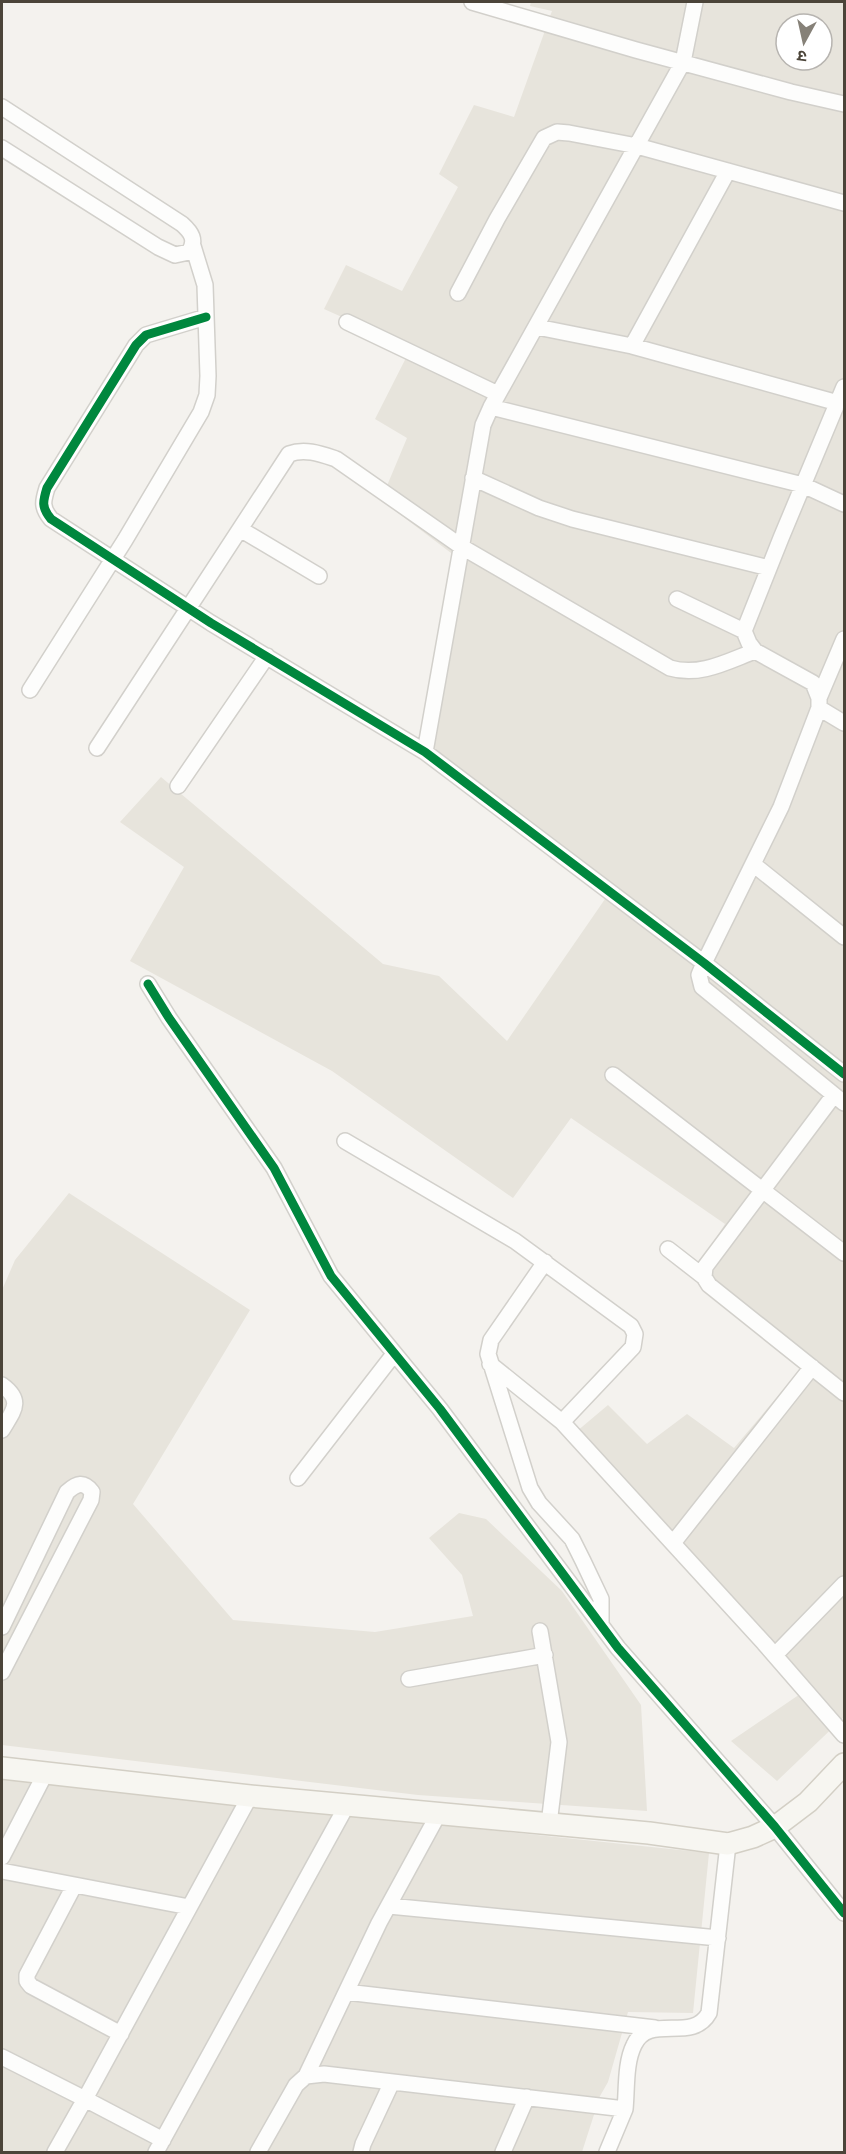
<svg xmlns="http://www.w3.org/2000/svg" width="846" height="2154" viewBox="0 0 846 2154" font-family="'Titillium Web','Noto Sans Devanagari',sans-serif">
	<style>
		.residential { fill: #e7e4dc; fill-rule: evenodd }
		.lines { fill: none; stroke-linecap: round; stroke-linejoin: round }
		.street-casing { stroke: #d2d0cb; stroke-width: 18 }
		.secondary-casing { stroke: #d3cfc5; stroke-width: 24 }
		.street { stroke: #fdfdfc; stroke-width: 15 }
		.secondary { stroke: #f7f6f1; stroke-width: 21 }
		.cycleway-casing { stroke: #fff; stroke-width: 13 }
		.cycleway { stroke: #00873e; stroke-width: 9 }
	</style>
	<rect width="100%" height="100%" fill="#f4f2ee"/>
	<path class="residential" d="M531 2H844V1717L777 1781 731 1741 806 1690 570 1437 608 1405 647 1444 687 1414 734 1448 810 1358 697 1267 725 1224 571 1118 513 1198 332 1071 130 961 184 867 120 822 161 777 383 964 439 976 507 1041 614 886 423 743 459 559 381 500 407 438 375 419 411 348 324 309 346 265 402 291 458 187 439 174 474 105 514 117 552 11 530 6ZM786 24H822V60H786Z
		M69 1193 250 1310 133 1504 233 1620 375 1632 473 1616 462 1575 429 1538 459 1513 486 1519 562 1591 641 1705 647 1811 418 1795 2 1745V1290L15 1260Z
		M2 1773 385 1819 709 1853 693 2013 628 2012 608 2082 600 2096 582 2152H2Z"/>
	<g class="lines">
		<g class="street-casing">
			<path id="street" d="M472 2 636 50 791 92 844 104
				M2 107 182 224C191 232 197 240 189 252L175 255 158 247 2 148
				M458 293 497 219 544 138 557 132 569 133 637 146 844 203
				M206 317 146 335 136 345 47 488C43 501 41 507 51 519L211 623 425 752 704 963 844 1074
				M347 322 498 394
				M537 327 632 346 838 403
				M632 346 728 171
				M844 387 781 538 744 631 749 643 755 651 813 683 819 698V708L781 807 704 963 699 975 702 987 844 1103
				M491 407 803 485 844 504
				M473 478 539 508 572 519 769 568
				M240 529 319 576
				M677 599 744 631
				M30 690 125 540 201 412 207 395 208 376 205 285 193 246
				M819 698 844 639
				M819 708 844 723
				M97 748 289 454C305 448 321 454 336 459L462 547 670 668C700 677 728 661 755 651
				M425 752 483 425 491 407 683 62 695 2
				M178 786 267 656
				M753 864 844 937
				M148 984 169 1018 274 1168 331 1276 440 1409 618 1648 775 1827 844 1913
				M613 1075 844 1253
				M834 1095 705 1267 704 1277 709 1285 844 1393
				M345 1141 515 1241 631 1326 635 1334 633 1347 562 1422
				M668 1249 704 1277
				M545 1262 491 1340 488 1354 530 1488 539 1503 572 1539 583 1561 601 1599V1624
				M490 1364 562 1422 764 1643 844 1735
				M2 1385C24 1401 13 1411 2 1430
				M298 1478 394 1354
				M673 1543 812 1367
				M2 1627 67 1492C77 1483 84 1481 92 1492L91 1500 2 1672
				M540 1631 559 1742 549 1824
				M775 1655 844 1584
				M409 1679 545 1655
				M2 1857 45 1774
				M2 1871 189 1907
				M74 1886 27 1975V1981L31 1986 121 2034
				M389 1906 718 1938
				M346 1992 655 2028
				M2 2057 85 2099 55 2152
				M306 2076 379 1923 439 1813
				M625 2109C627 2089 625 2063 634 2045 649 2012 692 2044 709 2013L728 1844
				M163 2140 85 2099 250 1796
				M156 2152 347 1805
				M258 2152 296 2085 306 2076 324 2074 625 2109 607 2152
				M361 2152 363 2144 392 2082
				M503 2152 527 2097"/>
		</g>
		<g class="secondary-casing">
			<path id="secondary" d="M2 1768 250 1796 649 1833 728 1844 753 1837 775 1827 808 1802 844 1764"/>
		</g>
		<use href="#street" class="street"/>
		<use href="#secondary" class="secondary"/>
		<g class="cycleway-casing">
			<path id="cycleway" d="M206 317 146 335 136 345 47 488C43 501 41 507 51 519L211 623 425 752 704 963 844 1074
				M148 984 169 1018 274 1168 331 1276 440 1409 618 1648 775 1827 844 1913"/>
		</g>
		<use href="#cycleway" class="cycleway"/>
	</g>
	<rect width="846" height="2154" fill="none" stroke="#4b4439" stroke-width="6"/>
	<g transform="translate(804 42) rotate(188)"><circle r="28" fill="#ffffff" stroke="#b7b4b0" stroke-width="1.5"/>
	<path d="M0-4.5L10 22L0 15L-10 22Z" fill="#868178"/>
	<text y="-9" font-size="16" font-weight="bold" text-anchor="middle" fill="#4b4439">उ</text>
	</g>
</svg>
